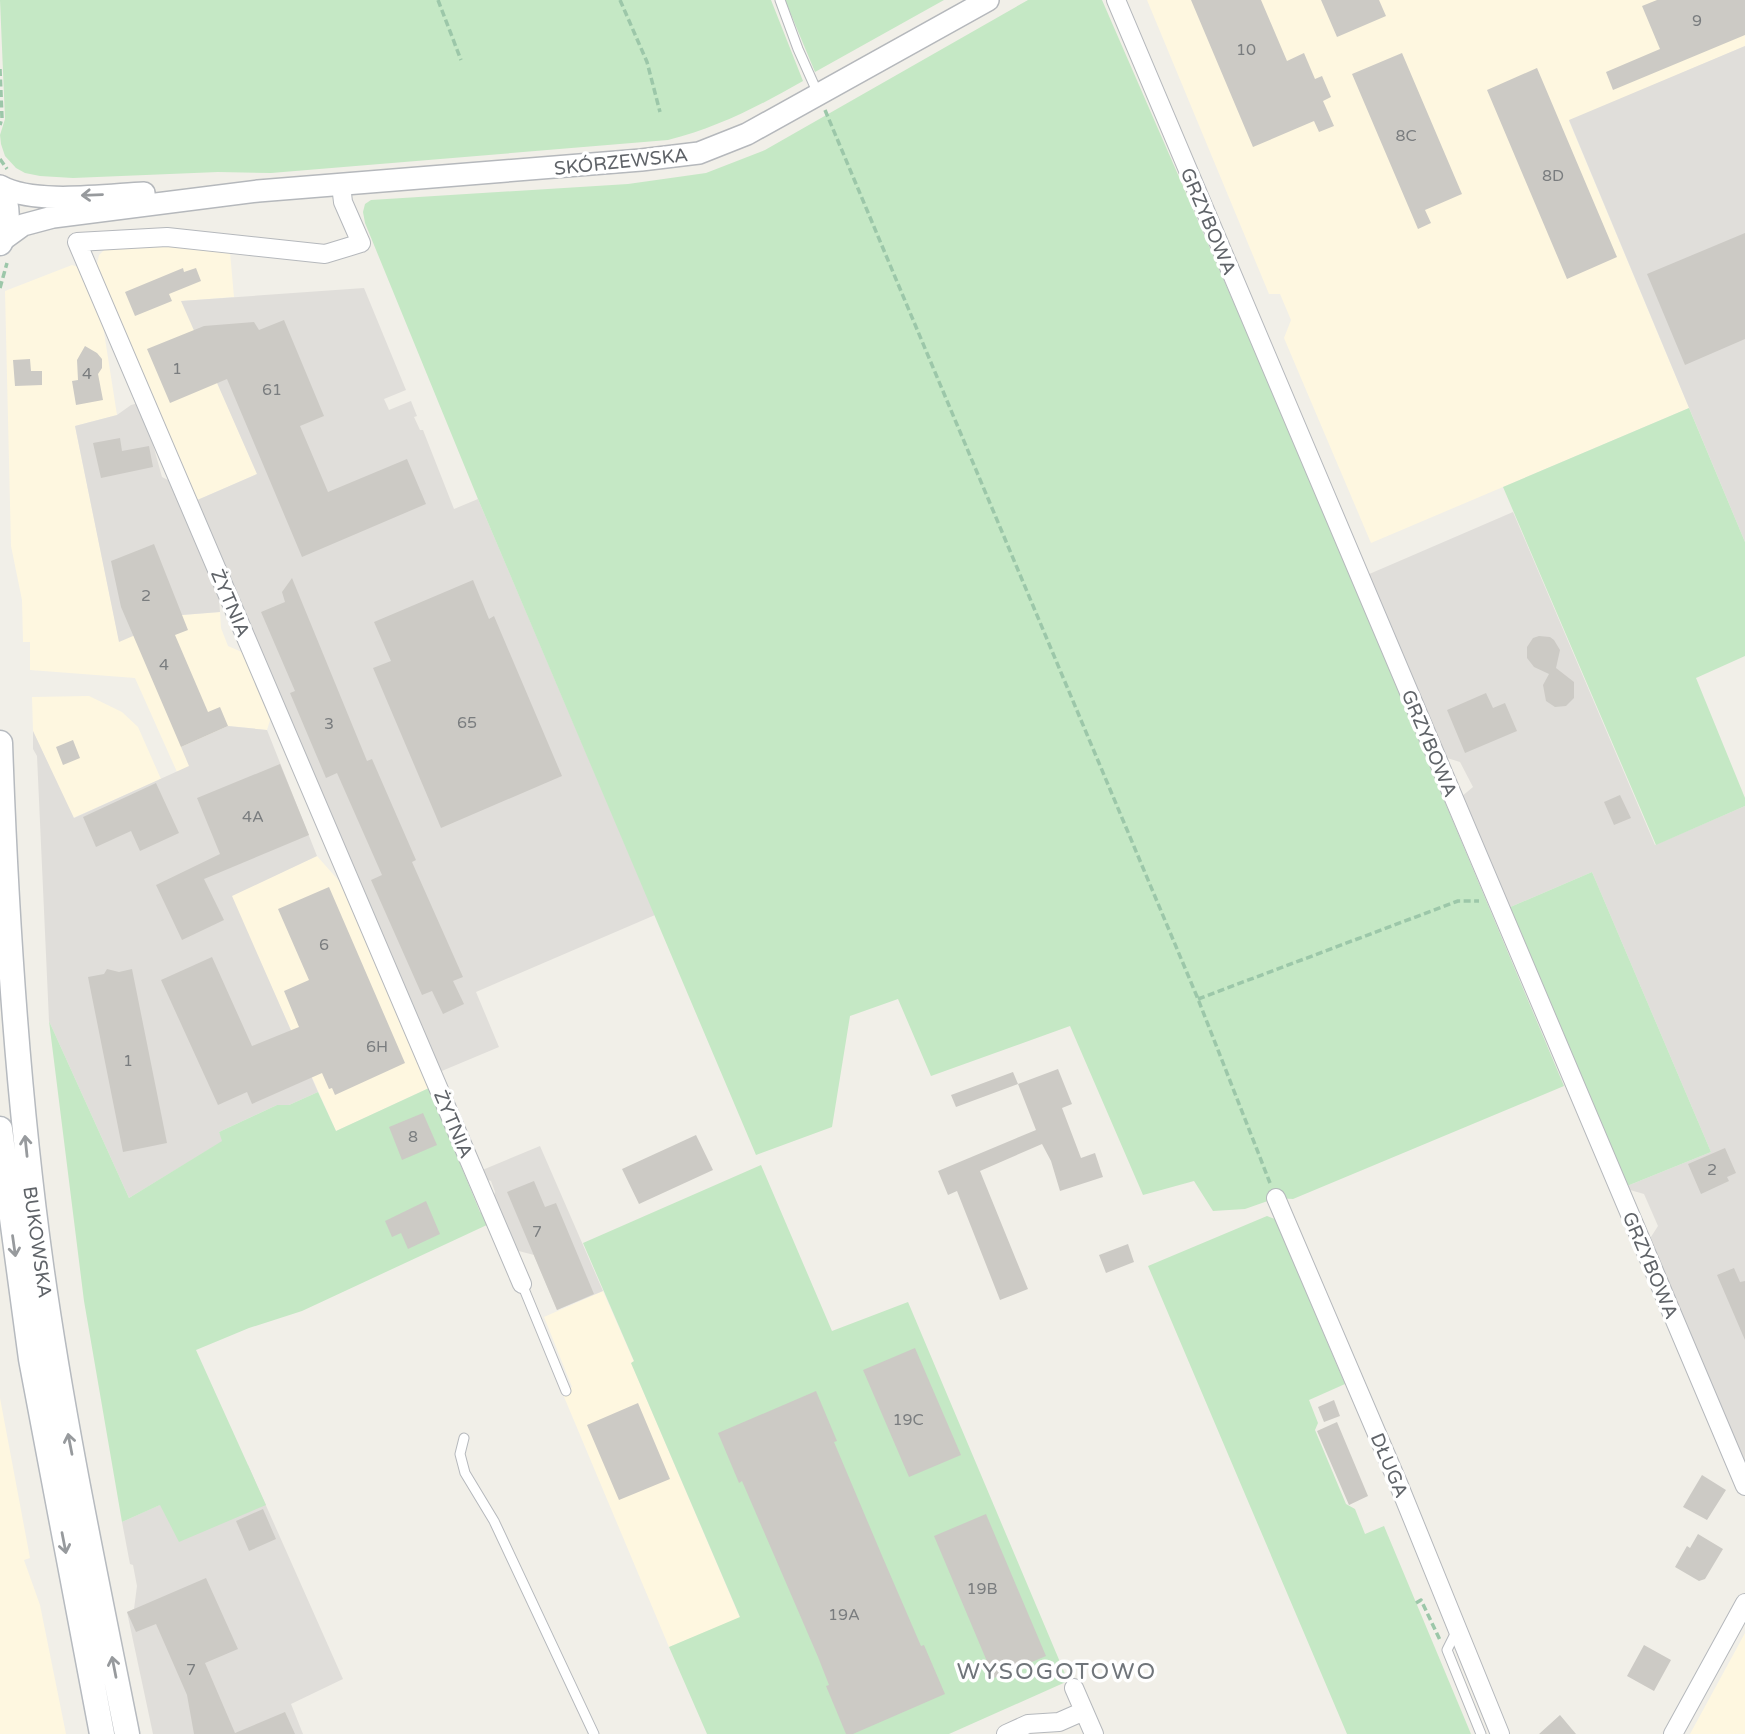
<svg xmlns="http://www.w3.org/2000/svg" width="1745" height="1734" viewBox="0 0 1745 1734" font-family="'Varela Round',sans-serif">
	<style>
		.commercial { fill: #fef7e0 }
		.industrial { fill: #e0deda }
		.green { fill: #c5e8c5 }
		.building { fill: #cccac5 }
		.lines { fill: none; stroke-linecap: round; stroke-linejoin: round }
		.service-casing { stroke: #b5b8bc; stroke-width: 11 }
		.minor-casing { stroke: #b5b8bc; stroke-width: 20 }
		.tertiary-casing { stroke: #b5b8bc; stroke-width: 24 }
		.secondary-casing { stroke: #b6babf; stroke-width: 27 }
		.path { stroke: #9cc7a9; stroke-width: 3.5; stroke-dasharray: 7 3.5; stroke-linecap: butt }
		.service { stroke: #fff; stroke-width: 9 }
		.minor { stroke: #fff; stroke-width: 18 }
		.tertiary { stroke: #fff; stroke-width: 21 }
		.secondary { stroke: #fff; stroke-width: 24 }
		.oneway { stroke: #979a9d }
		.labels { text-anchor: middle; stroke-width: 7; stroke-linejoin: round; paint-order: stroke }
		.number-label { font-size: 16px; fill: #7a7d7f }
		.street-label { font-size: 19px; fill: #5f6368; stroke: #fff }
		.quarter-label { font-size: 23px; letter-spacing: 2px; fill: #70757a; stroke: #fff }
	</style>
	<rect width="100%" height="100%" fill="#f1efe8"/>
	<path class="commercial" d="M1147 0H1745V46L1569 121 1689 408 1371 543 1284 338 1291 320 1280 294H1269Z
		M157 244 230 252 234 297 182 301 257 474 195 501 96 268 99 255 104 250 111 247Z
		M72 265 78 267 93 302 101 313 117 415 75 426 119 641 182 615 220 612 221 628 228 646 244 653 271 717 267 730 228 726 182 747 190 766 177 772 135 678 30 670V642H23L22 600 11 546 5 291Z
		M89 696 122 712 138 727 161 779 73 818 33 731 32 697Z
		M317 856 340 882 429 1088 336 1131 231 896Z
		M603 1291 634 1362 631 1363 740 1618 669 1647 562 1392 572 1387 544 1317Z
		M0 1398 30 1558 24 1560 40 1605 66 1734H0Z
		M1745 1633V1734H1690Z"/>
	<path class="industrial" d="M1745 46V542L1569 120Z
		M364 288 406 390 384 399 389 410 411 401 417 416 414 417 420 430H423L454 509 478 499 655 915 476 992 499 1047 437 1073 195 501 257 474 181 301Z
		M139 403 146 419 162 477 172 482 219 597 220 612 182 615 119 642 75 426 117 415 131 405Z
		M1513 512 1655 845 1745 806V1465L1649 1240 1658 1226 1644 1194 1630 1190 1627 1186 1711 1152 1592 872 1508 908 1461 797 1473 787 1460 762 1444 757 1367 575Z
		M228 726 267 730 317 856 232 896 318 1092 289 1105H277L219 1132 223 1141 129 1198 49 1021 37 756 33 749V731L74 818 189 766 181 747Z
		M540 1146 603 1291 557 1310 534 1255 515 1250 493 1200 495 1192 491 1181 483 1178 480 1171Z
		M248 1465 343 1679 291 1704 303 1734H153L127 1612 134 1609 137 1586 133 1565 130 1564 122 1522Z"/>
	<path class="green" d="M0 0H771L803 81C759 106 717 128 668 140L271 173 218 172 73 178 40 176 25 173 16 168 5 156 1 144 0 135 5 119Z
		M785 0H944L815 72Z
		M1028 0H1102L1280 409 1564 1086 1293 1199 1276 1198 1245 1209 1213 1211 1194 1181 1143 1195 1070 1026 931 1076 898 999 850 1016 832 1127 756 1155 478 499 365 223 363 212 365 204 371 200 628 184 706 173 765 150Z
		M1689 408 1745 542V656L1696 678 1745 798V806L1656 845 1503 487Z
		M1592 872 1711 1152 1627 1186 1508 908Z
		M49 1021 129 1198 222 1141 219 1132 277 1105H289L318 1092 336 1131 429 1088 480 1212 486 1215 489 1224 302 1311 249 1328 196 1350 266 1505 179 1542 160 1505 122 1522 84 1301Z
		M761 1165 832 1331 908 1302 1068 1681 949 1734H707L669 1647 740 1617 631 1363 634 1361 583 1243Z
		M1267 1216 1275 1219 1345 1384 1309 1400 1318 1423 1315 1430 1346 1504 1355 1509 1365 1534 1384 1526 1471 1734H1347L1148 1266Z"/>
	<path class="building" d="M1191 0H1261L1287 61 1304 53 1315 79 1322 76 1331 97 1323 101 1334 126 1319 132 1314 121 1253 147Z
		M1321 0H1379L1386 16 1337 37Z
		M1657 0H1745V35L1613 90 1606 72 1660 49 1642 6Z
		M1402 53 1462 194 1425 210 1431 223 1418 229 1352 74Z
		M1537 68 1617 257 1567 279 1487 90Z
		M1745 233V339L1685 365 1647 274Z
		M183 268 184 272 196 268 201 281 169 294 172 301 135 316 125 292Z
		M284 320 324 416 300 426 328 492 407 459 426 504 302 557 227 379 170 403 147 349 204 326 254 322 259 330Z
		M85 346 97 353 102 359V368L98 374 103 400 76 405 72 381 78 380 77 360Z
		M30 359 31 371H42V385L15 386 13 360Z
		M120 438 122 451 149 446 153 467 101 478 93 443Z
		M154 544 188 630 175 635 208 712 220 707 228 726 181 747 121 607 111 561Z
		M292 578 367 761 372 759 416 860 412 862 463 977 453 981 464 1004 443 1014 432 991 422 995 371 880 382 875 337 773 326 778 290 693 295 691 261 612 285 602 282 592Z
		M473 580 489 619 494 616 562 776 441 828 373 668 391 661 374 622Z
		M1539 636 1550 637 1554 640 1560 650 1556 668 1574 682V698L1566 706 1555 707 1546 701 1543 685 1549 674 1534 667 1527 658V647L1533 638Z
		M1486 693 1493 708 1505 703 1517 731 1465 753 1447 710Z
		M73 740 80 758 63 765 56 747Z
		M280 764 309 835 204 879 224 920 182 940 156 885 220 854 197 798Z
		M156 783 179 833 140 851 131 831 96 847 83 817Z
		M1620 795 1631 818 1614 825 1604 802Z
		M329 887 405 1063 335 1095 332 1088 329 1089 322 1073 252 1104 247 1092 218 1105 161 980 212 957 252 1046 299 1027 284 991 309 980 278 909Z
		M107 969 119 972 132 969 167 1143 123 1152 88 977 104 974Z
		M1058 1069 1072 1104 1062 1108 1081 1158 1095 1153 1103 1177 1060 1191 1051 1161 1042 1144 980 1171 1028 1289 1000 1300 957 1191 948 1195 938 1171 1036 1130 1018 1084Z
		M1013 1072 1018 1084 956 1107 951 1095Z
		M423 1113 437 1145 402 1160 389 1127Z
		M696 1135 713 1170 639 1204 622 1169Z
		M1725 1148 1736 1173 1727 1177 1729 1181 1701 1194 1688 1164Z
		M534 1181 545 1207 556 1203 594 1294 557 1310 507 1192Z
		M426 1201 440 1234 408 1249 401 1233 392 1237 385 1221Z
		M1128 1244 1134 1262 1106 1273 1099 1255Z
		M1734 1268 1740 1282 1745 1281V1340L1717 1275Z
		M915 1348 961 1455 909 1477 863 1370Z
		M816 1391 837 1441 834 1442 883 1558 921 1646 924 1645 945 1694 853 1734H846L826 1686 829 1685 818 1657 742 1481 739 1483 718 1433Z
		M1334 1400 1340 1416 1324 1422 1318 1407Z
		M638 1403 670 1479 619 1500 587 1425Z
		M1337 1422 1368 1496 1349 1505 1317 1431Z
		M1702 1475 1726 1490 1707 1520 1683 1507Z
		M263 1509 276 1539 249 1551 236 1521Z
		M986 1514 1046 1656 994 1678 934 1536Z
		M1698 1534 1723 1549 1705 1579 1699 1581 1675 1567 1687 1546 1690 1548Z
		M206 1578 238 1649 205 1663 235 1733 285 1712 295 1734H194L187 1695 156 1624 136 1632 127 1612Z
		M1644 1645 1671 1660 1654 1691 1627 1676Z
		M1560 1715 1576 1734H1539Z"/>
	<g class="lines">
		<g class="service-casing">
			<path id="service" d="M780 0 798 49 819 96
				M522 1284 566 1391
				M464 1438 460 1454 465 1473 494 1521 594 1734
				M1457 1630 1447 1650 1481 1734"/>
		</g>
		<g class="minor-casing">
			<path id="minor" d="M1116 0 1745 1486
				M341 185 343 202 361 243 325 254 167 237 77 242 522 1284
				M1276 1198 1398 1483 1500 1734
				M1074 1688 1094 1734
				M1006 1734 1028 1724 1059 1722 1084 1711
				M1673 1734 1745 1603"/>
		</g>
		<g class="tertiary-casing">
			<path id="tertiary" d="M0 186C34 205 105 195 144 193
				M1 241 23 225 53 217 258 191 641 160 699 153 747 134 988 0"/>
		</g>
		<g class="secondary-casing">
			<path id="secondary" d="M0 189C9 206 9 225 0 243
				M0 743C6 918 17 1092 41 1265 63 1423 96 1578 127 1734
				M0 1129 31 1359 102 1734"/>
		</g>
		<path class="path" d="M438 0 461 60
			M620 0 647 62 660 112
			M0 69 2 118 0 125
			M825 110 1198 999 1270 1183
			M0 159 7 169
			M0 288 7 263
			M1198 999 1458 901H1479
			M1416 1603 1421 1600 1440 1640"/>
		<use href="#service" class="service"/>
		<use href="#minor" class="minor"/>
		<use href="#tertiary" class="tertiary"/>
		<use href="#secondary" class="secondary"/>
	</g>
	<defs><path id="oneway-shaft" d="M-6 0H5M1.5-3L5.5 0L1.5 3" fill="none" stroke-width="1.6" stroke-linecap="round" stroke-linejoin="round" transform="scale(1.75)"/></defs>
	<g class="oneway">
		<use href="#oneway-shaft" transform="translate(92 195) rotate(178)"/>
		<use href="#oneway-shaft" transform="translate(26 1146) rotate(-96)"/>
		<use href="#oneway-shaft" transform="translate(14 1246) rotate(82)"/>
		<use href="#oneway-shaft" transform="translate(70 1444) rotate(-101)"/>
		<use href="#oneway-shaft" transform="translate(64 1543) rotate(79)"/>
		<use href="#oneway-shaft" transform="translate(114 1667) rotate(-101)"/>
	</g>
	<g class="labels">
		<g class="number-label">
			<text x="1697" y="26">9</text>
			<text x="1246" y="55">10</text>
			<text x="1406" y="141">8C</text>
			<text x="1553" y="181">8D</text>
			<text x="177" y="374">1</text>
			<text x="87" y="379">4</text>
			<text x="272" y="395">61</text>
			<text x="146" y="601">2</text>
			<text x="164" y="670">4</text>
			<text x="467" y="728">65</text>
			<text x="329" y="729">3</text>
			<text x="253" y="822">4A</text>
			<text x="324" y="950">6</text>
			<text x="377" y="1052">6H</text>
			<text x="128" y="1066">1</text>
			<text x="413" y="1142">8</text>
			<text x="1712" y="1175">2</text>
			<text x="537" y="1237">7</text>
			<text x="908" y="1425">19C</text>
			<text x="982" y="1594">19B</text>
			<text x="844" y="1620">19A</text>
			<text x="191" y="1675">7</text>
		</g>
		<g class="street-label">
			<text transform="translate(621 161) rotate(-6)" y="7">SKÓRZEWSKA</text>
			<text transform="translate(1209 221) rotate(67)" y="7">GRZYBOWA</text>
			<text transform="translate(231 603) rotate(67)" y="7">ŻYTNIA</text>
			<text transform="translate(1430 743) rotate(67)" y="7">GRZYBOWA</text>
			<text transform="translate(454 1124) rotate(67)" y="7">ŻYTNIA</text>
			<text transform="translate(38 1242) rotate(82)" y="7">BUKOWSKA</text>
			<text transform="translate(1651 1265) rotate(67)" y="7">GRZYBOWA</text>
			<text transform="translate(1390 1465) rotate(67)" y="7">DŁUGA</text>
		</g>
		<g class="quarter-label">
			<text x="1057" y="1679">WYSOGOTOWO</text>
		</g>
	</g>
</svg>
